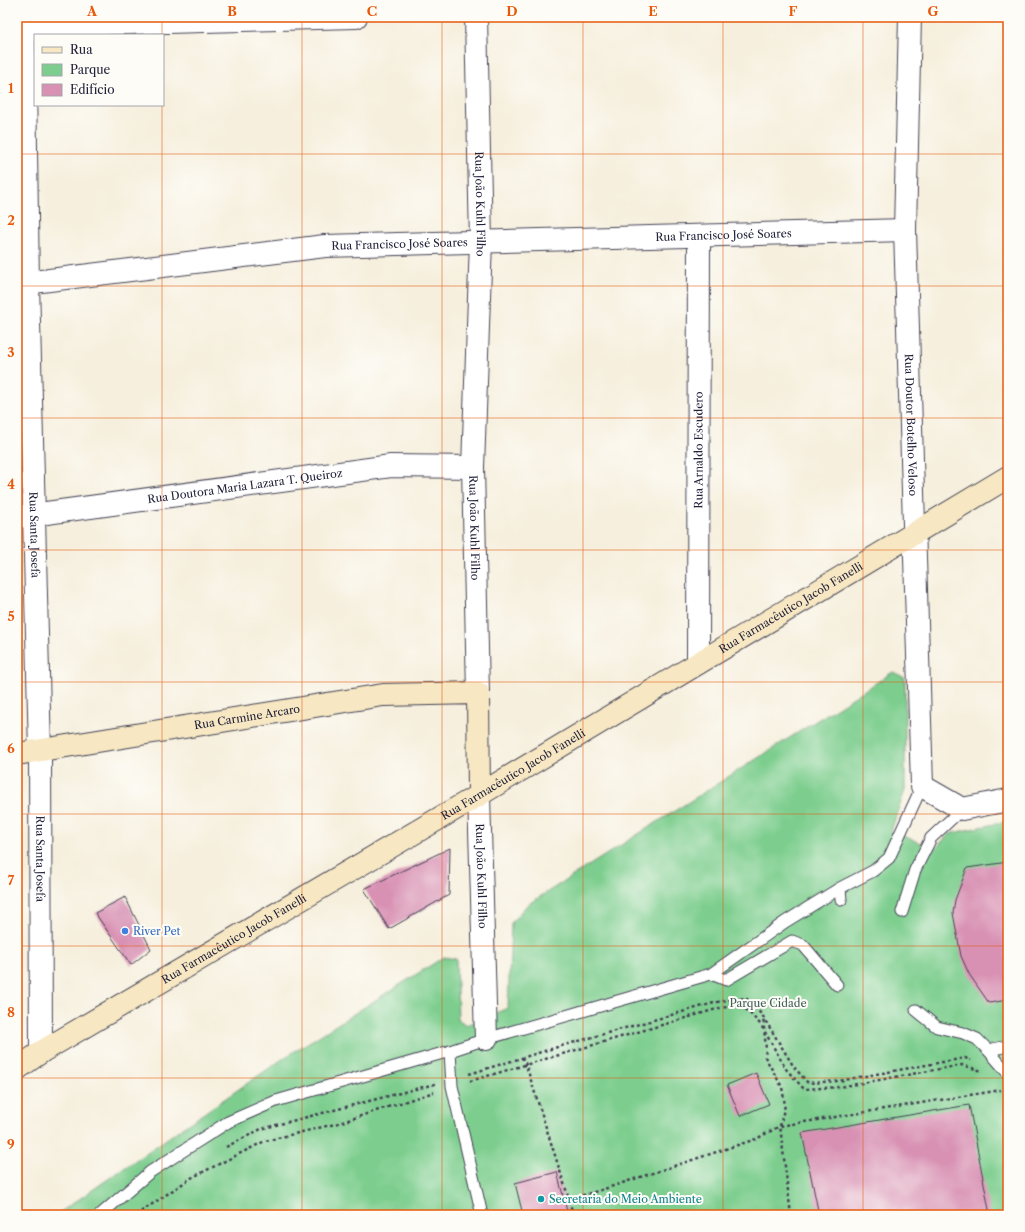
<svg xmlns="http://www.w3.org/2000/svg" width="1025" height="1232" viewBox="0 0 1025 1232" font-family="'Libre Caslon Text',serif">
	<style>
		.green { fill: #7dce8e; stroke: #507864 }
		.building { fill: #d890b3 }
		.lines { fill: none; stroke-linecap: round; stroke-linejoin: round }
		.service-casing { stroke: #424153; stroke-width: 13 }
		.minor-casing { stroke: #424153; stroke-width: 24 }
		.secondary-casing { stroke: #424153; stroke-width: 24 }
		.path { stroke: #424153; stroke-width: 2.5; stroke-dasharray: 3 3; stroke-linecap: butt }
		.service { stroke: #fff; stroke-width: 11 }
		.minor { stroke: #fff; stroke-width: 22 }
		.secondary { stroke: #f7e8c3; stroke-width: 22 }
		.grid { fill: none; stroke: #e8590c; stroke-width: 1; stroke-opacity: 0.55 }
		.shop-dot { fill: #3f7fe0; stroke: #fdfcf7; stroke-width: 1.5 }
		.culture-dot { fill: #0f9aa8; stroke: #fdfcf7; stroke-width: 1.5 }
		.labels { text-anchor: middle; stroke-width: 4; stroke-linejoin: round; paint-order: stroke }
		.street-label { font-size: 11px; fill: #22223b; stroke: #fdfcf7 }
		.shop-label { font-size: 11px; fill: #366cbe; stroke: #fdfcf7; text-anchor: start }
		.park-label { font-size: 11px; fill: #425e58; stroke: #fdfcf7 }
		.culture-label { font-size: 11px; fill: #0d838f; stroke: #fdfcf7; text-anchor: start }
		.neatline { fill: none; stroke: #e8590c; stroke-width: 1.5 }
		.grid-label { font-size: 13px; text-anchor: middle; font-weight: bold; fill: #e8590c }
	</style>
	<rect width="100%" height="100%" fill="#fdfcf7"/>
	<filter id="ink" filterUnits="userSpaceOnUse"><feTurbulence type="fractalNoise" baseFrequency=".025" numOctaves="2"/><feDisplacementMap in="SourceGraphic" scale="8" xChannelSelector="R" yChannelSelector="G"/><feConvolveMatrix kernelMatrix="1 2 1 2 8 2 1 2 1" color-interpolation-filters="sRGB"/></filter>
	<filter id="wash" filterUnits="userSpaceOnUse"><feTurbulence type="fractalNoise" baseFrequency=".012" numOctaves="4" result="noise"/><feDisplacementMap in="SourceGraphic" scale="16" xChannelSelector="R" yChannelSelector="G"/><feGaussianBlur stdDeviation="0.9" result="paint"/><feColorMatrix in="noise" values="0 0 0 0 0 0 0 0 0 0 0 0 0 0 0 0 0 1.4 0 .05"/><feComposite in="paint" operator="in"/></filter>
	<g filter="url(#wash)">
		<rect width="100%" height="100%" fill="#f6efdd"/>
		<path class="green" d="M893 672 905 678V790L891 831 935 849 949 834 1008 821V1215H56L287 1056 444 957 456 959 458 1019 466 1025 508 1008 511 923 527 905Z"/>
		<g id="blocks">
			<path class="building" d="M450 848 449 895 389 929 364 889Z
				M1008 862V1000L989 1003 969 974 961 956 953 913 955 900 967 868Z
				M125 897 151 949 131 965 95 913Z
				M756 1073 769 1104 740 1116 727 1085Z
				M969 1105 990 1215H819L802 1133Z
				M557 1172 568 1215H523L515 1183Z"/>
		</g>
	</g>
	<g filter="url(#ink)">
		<use href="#blocks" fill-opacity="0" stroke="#424153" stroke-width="1"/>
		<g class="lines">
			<g class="service-casing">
				<path id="service" d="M840 888 841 900
					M902 912 915 870 931 838 962 809
					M711 974 726 980 792 941 803 945 837 985
					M916 1010 937 1027 963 1033 977 1039 988 1050 1008 1073
					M988 1050 1008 1046
					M450 1051 452 1086 482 1215
					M100 1215 150 1172 228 1122 276 1101 450 1051 486 1039 711 974 785 922 840 888 873 871 889 858 922 786"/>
			</g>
			<g class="minor-casing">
				<g id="minor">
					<path id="s1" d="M24 17 28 283 40 751 41 1052"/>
					<path id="s2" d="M476 17 481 241 473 467 478 693"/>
					<path id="s3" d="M910 17 905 230 922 786 962 809 1008 800"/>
					<path d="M17 26 356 17"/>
					<path id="s4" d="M17 284 325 246 905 230"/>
					<path id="s5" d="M17 517 391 466 473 467"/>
					<path id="s6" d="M698 663 699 236"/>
					<path id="s7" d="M479 795 486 1039"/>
				</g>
			</g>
			<g class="secondary-casing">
				<g id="secondary">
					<path id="s8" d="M17 754 383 695 478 693 479 795"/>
					<path id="s9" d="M17 1069 41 1052 479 795 1008 477"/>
				</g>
			</g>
			<path class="path" d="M522 1057 526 1065 569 1199
				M469 1074 561 1046 721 1001 746 998 762 1015 794 1067 808 1083 838 1081 965 1058 971 1060
				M470 1081 720 1008 742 1005 761 1025 786 1069 804 1089 840 1087 962 1065 982 1071
				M226 1147 261 1129 435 1084
				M136 1215 191 1178 265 1141 339 1123 434 1092
				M573 1215 569 1199 601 1190 756 1139 780 1126 785 1105 782 1087 765 1057 766 1049 763 1017
				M791 1215 780 1126 1001 1090"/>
			<use href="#service" class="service"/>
			<use href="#minor" class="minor"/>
			<use href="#secondary" class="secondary"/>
		</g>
	</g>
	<path class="grid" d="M162 17V35M302 17V1215M442 17V1215M583 17V1215M723 17V1215M863 17V1215M162 105V1215M17 154H1008M17 286H1008M17 418H1008M17 550H1008M17 682H1008M17 814H1008M17 946H1008M17 1078H1008"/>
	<circle class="shop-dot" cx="125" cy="931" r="4"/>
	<circle class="culture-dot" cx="541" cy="1199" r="4"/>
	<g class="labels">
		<g class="street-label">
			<text dy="4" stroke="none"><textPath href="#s2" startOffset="187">Rua João Kuhl Filho</textPath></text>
			<text dy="4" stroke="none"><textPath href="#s4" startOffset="709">Rua Francisco José Soares</textPath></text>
			<text dy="4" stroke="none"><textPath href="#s4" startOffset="385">Rua Francisco José Soares</textPath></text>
			<text dy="4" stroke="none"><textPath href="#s3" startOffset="408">Rua Doutor Botelho Veloso</textPath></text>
			<text dy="4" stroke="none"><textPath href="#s6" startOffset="213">Rua Arnaldo Escudero</textPath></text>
			<text dy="4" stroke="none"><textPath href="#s5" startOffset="230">Rua Doutora Maria Lazara T. Queiroz</textPath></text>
			<text dy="4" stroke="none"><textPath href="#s2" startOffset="511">Rua João Kuhl Filho</textPath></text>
			<text dy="4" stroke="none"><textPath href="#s1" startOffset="518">Rua Santa Josefa</textPath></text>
			<text dy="4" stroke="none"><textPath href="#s9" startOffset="901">Rua Farmacêutico Jacob Fanelli</textPath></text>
			<text dy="4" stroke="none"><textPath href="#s8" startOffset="233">Rua Carmine Arcaro</textPath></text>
			<text dy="4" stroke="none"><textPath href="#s9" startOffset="577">Rua Farmacêutico Jacob Fanelli</textPath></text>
			<text dy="4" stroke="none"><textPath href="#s1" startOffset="842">Rua Santa Josefa</textPath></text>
			<text dy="4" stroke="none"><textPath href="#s7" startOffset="81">Rua João Kuhl Filho</textPath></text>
			<text dy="4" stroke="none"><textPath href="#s9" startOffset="253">Rua Farmacêutico Jacob Fanelli</textPath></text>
		</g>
		<g class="shop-label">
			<text x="133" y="935">River Pet</text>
		</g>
		<g class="park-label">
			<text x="768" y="1007">Parque Cidade</text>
		</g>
		<g class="culture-label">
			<text x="549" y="1203">Secretaria do Meio Ambiente</text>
		</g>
	</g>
	<rect width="1025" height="1232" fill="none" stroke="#fdfcf7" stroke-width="44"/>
	<rect x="34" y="34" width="130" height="72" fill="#fdfcf7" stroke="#a5a5ac"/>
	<rect x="42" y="47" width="20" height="6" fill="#f7e8c3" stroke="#a5a5ac"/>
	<text x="70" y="54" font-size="12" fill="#22223b">Rua</text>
	<rect x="42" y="64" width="20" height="12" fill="#7dce8e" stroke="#a5a5ac"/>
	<text x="70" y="74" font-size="12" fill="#22223b">Parque</text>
	<rect x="42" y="84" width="20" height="12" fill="#d890b3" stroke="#a5a5ac"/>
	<text x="70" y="94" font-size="12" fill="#22223b">Edifício</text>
	<rect x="22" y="22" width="981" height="1188" class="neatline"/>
	<g class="grid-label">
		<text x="92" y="16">A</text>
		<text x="232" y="16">B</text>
		<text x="372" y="16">C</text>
		<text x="512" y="16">D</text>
		<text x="653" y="16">E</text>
		<text x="793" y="16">F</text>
		<text x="933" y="16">G</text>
		<text x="11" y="93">1</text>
		<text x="11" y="225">2</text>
		<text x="11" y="357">3</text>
		<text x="11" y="489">4</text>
		<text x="11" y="621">5</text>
		<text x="11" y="753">6</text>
		<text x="11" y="885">7</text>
		<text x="11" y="1017">8</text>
		<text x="11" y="1149">9</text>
	</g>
</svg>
